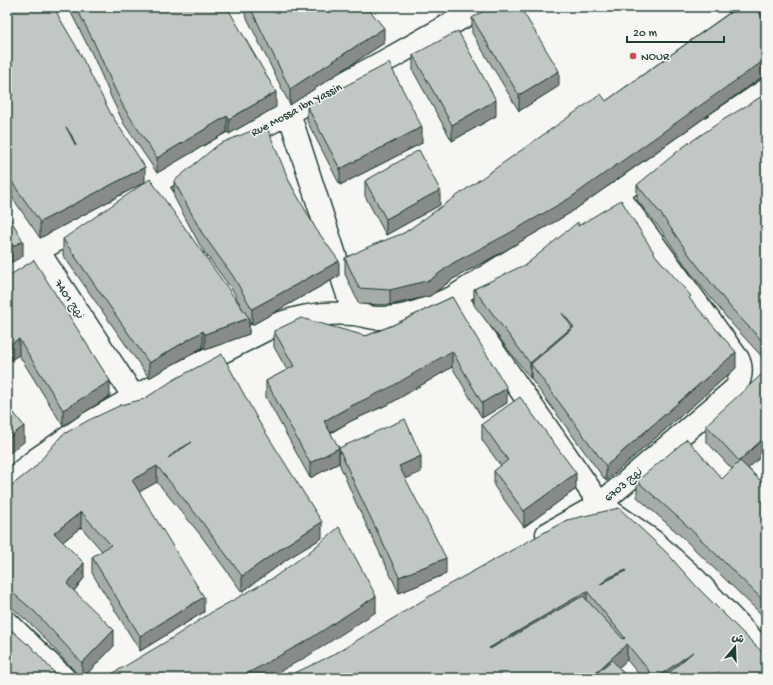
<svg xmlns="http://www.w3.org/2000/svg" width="773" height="685" viewBox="0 0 773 685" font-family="'Gochi Hand','Playpen Sans Arabic',sans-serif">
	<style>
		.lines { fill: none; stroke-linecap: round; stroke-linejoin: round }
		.minor-casing { stroke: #1f3d34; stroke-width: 25 }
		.minor { stroke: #f6f6f2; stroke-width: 22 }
		.wall { fill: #a6aca8; stroke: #1f3d34 }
		.shaded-wall { fill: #878c88; stroke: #1f3d34 }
		.building { fill: #c1c8c3; stroke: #1f3d34; fill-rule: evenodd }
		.poi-dot { fill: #d1495b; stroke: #f6f6f2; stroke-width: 1.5 }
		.labels { text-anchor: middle; stroke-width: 3; stroke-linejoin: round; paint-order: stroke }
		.poi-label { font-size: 12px; fill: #1f3d34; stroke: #f6f6f2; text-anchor: start }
		.street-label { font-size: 12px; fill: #1f3d34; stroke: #f6f6f2 }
	</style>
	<rect width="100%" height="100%" fill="#f6f6f2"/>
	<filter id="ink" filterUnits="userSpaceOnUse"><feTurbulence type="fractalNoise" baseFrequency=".025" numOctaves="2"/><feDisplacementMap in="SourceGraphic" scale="8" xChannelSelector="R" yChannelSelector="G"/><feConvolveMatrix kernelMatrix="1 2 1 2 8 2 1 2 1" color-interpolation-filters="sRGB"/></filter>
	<g filter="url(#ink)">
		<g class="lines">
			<g class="minor-casing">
				<path id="minor" d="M57 7 154 183 195 245
					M231 7 289 113 354 314
					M766 90 717 123 617 194 455 296 600 504 653 541 696 580 766 654
					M7 199 38 251 134 397
					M7 271 38 251 154 183 289 113 394 56 481 7
					M7 483 38 458 89 423 134 397 273 326C300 315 325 312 354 314 361 315 368 317 375 318 403 319 425 310 449 299
					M547 534 600 504 736 388C741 378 743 369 738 359L617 194
					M7 622 64 678"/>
			</g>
			<use href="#minor" class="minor"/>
		</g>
		<path class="wall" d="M7 7 60 19 145 182 40 238 14 200 7 188Z
			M68 7H227L276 107 229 134 227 132 157 173 124 124 112 99 93 56Z
			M241 7H294L295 10 384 43 290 105 246 16Z
			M724 7H766V74L570 213 506 250 453 279 430 296 390 305 359 304 345 274V258L404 233 606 101 729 13Z
			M472 18 559 86 519 111 472 33Z
			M413 55 496 116 452 141 413 71Z
			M766 94V361L731 323 690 272 661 230 637 200V185Z
			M307 106 422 143 340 185 307 121Z
			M174 181H289L339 276 252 325 249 320V334L205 350 203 347 149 378 63 255V239L244 312 233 291 202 249 174 197Z
			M365 181 440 205 386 235 365 196Z
			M578 225 656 256 691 301 736 368 606 481 531 379V377L530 378 474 305V289L523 267Z
			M7 277 110 396 63 426 19 355 7 362Z
			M452 297 507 403 482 418 452 367 391 403 351 421 331 433 339 463 310 478 266 397V381L287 370 274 347V331L366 336 393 325Z
			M766 379V452L748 468 766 486V619L681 536 637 497V481L722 479 732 469 706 441V425Z
			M121 405 322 538 289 558 242 592 199 533 157 482 139 492 204 612 140 651 92 573V557L102 551 81 527 63 542 84 578 74 591 114 646 83 678H81L35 628 7 603V489Z
			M482 424 576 489 524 527 494 486V471L501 466 482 440Z
			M339 448 421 472 405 479 446 574 399 593 355 501 339 463Z
			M567 520 766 678H642L627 660 619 667 333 655Z"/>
		<path class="shaded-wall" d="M384 28V43L290 105V89Z
			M766 59V74L570 213 506 250 453 279 430 296 390 305V290L453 263Z
			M559 71V86L519 111V95Z
			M276 92V107L229 134V119Z
			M496 100V116L452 141V125Z
			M227 116V132L157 173V158Z
			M422 127V143L340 185V169Z
			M145 167V182L40 238V222Z
			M440 190V205L386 235V219Z
			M23 241V256L7 265V249Z
			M339 261V276L252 325V309Z
			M249 318V334L205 350V334Z
			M572 327V342L531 364V377L530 378V363Z
			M203 331V347L149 378V363Z
			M19 339V355L7 362V346Z
			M452 351V367L391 403 351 421 324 436V421Z
			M736 352V368L606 481V466Z
			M110 381V396L63 426V410Z
			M507 388V403L482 418V403Z
			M24 426V442L7 455V439Z
			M766 436V452L739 477V461Z
			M339 448V463L310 478V463Z
			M421 456V472L399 482V466Z
			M157 466V482L132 496V480Z
			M576 473V489L524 527V511Z
			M81 512V527L54 549V533Z
			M322 522V538L289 558 242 592V576L289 543Z
			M446 558V574L399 593V577Z
			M84 563V578L67 600V584Z
			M626 570V586L599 585 610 577Z
			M587 591V607L489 664V648Z
			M376 596V612L308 656 268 678H239Z
			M204 597V612L140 651V636Z
			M114 630V646L83 678H82V663Z
			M627 644V660L607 678H590Z
			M693 652 679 678H656Z"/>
		<path class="building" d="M7 7H54L60 19 76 46 111 114 145 167 40 222 14 185 7 172ZM66 127 72 136 76 146Z
			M76 7H227L276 92 229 119 227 116 157 158 124 108 112 83 93 40Z
			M250 7H294L295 10 300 7H367L384 28 290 89Z
			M490 7H520L559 71 519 95 472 18Z
			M738 7H755L766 22V59L570 198 506 235 453 263 430 280 390 290 359 288 345 258 370 246 404 233 601 94 606 101Z
			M760 7H766V16Z
			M458 31 496 100 452 125 413 55Z
			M389 63 422 127 340 169 307 106Z
			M766 94V345L731 308 690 256 661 214 637 185 683 147 723 120 759 98Z
			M266 125 289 181 316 229 339 261 252 309 233 276 202 233 174 181 219 144Z
			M419 150 440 190 386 219 365 181Z
			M150 179 249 318 205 334 203 331 149 363 63 239Z
			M621 200 656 256 691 296 689 298 736 352 606 466 531 364 574 327 562 313 572 327 530 363 474 289 522 266 523 267 578 222V226Z
			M7 213 23 241 7 249Z
			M34 260 110 381 63 410 19 339 7 346V277Z
			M452 297 507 388 482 403 452 351 391 387 351 406 324 421 339 448 310 463 266 381 294 366 274 331 301 318 366 336 393 325Z
			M222 354 259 422 322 522 289 543 242 576 199 518 157 466 132 480 204 597 140 636 92 557 111 545 81 512 54 533 84 563 67 584 114 630 82 663 35 612 7 588V489L35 467 62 435 89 420 121 405 144 399 175 379ZM192 442 168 458 178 450Z
			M762 374 766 379V436L739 461 706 425Z
			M520 397 576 473 524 511 494 471 508 460 482 424Z
			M7 404 24 426 7 439Z
			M405 419 421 456 399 466 446 558 399 577 355 485 339 448Z
			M687 439 722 479 740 461 766 486V603L681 520 637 481Z
			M619 508 666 552 697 587 766 656V678H663L693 652 656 678H655L627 644 590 678H516L512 674 516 678H284L333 655 448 585 567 520ZM626 570V571L599 585 610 577ZM587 591 625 638 623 639 583 596 490 649 489 648Z
			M339 527 376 596 308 640 239 678H105L169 640 212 612 273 578 308 553Z
			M7 626 27 644 28 643 59 678H7Z
			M612 660 628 678H591Z"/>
	</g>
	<circle class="poi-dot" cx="633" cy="56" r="4"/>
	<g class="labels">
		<g class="poi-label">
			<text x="641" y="60">NOUR</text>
		</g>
		<g class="street-label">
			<text transform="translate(296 109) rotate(-28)" y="4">Rue Mossa Ibn Yassin</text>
			<text transform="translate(70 299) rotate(57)" y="4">نهج 7401</text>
			<text transform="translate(623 484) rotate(-40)" y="4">نهج 6703</text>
		</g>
	</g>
	<rect width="773" height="685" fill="none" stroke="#f6f6f2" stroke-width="24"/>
	<rect x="12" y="12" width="749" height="661" fill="none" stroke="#1f3d34" stroke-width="1.5" filter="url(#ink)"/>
	<g transform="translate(735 647) rotate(19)" stroke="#f6f6f2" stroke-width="3" paint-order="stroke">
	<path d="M0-3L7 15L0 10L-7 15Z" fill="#1f3d34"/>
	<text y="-6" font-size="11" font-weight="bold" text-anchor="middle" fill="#1f3d34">ش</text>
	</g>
	<path d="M627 36v6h97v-6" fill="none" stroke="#1f3d34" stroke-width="2"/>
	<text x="633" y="36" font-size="12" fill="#1f3d34" stroke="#f6f6f2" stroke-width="3" paint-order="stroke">20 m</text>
</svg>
